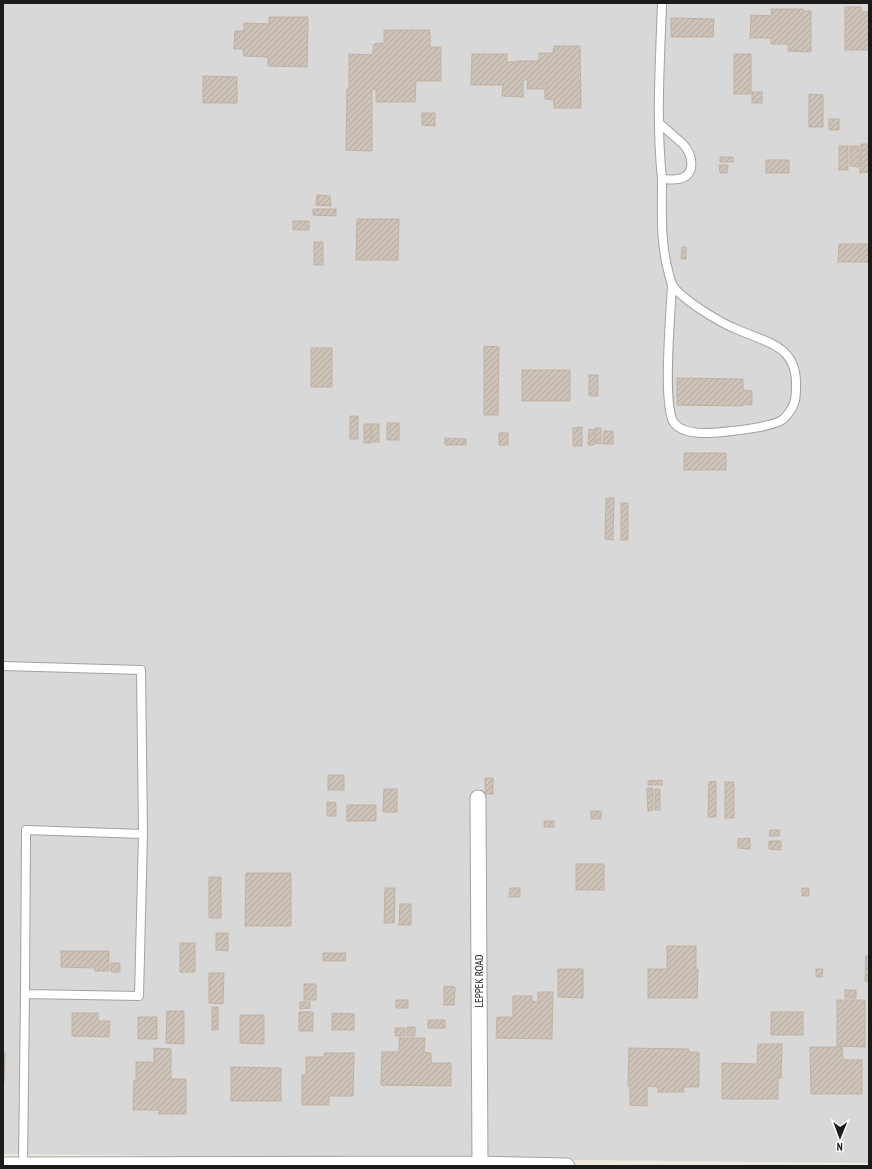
<svg xmlns="http://www.w3.org/2000/svg" width="872" height="1169" viewBox="0 0 872 1169" font-family="'PT Sans Narrow',sans-serif">
	<style>
		.residential { fill: #d9d8d8 }
		.building { fill: url(#building-hatch); stroke: #c1b0a0 }
		.lines { fill: none; stroke-linecap: round; stroke-linejoin: round }
		.lane-casing { stroke: #a2a2a2; stroke-width: 10 }
		.street-casing { stroke: #a2a2a2; stroke-width: 17 }
		.lane { stroke: #fff; stroke-width: 8 }
		.street { stroke: #fff; stroke-width: 15 }
		.labels { text-anchor: middle; stroke-width: 3; stroke-linejoin: round; paint-order: stroke }
		.street-label { font-size: 11px; fill: #1b1b1b; stroke: #fff }
	</style>
	<defs>
		<pattern id="building-hatch" width="6" height="6" patternUnits="userSpaceOnUse"><rect width="6" height="6" fill="#cec3b8"/><path d="M-1 1l2-2M0 6l6-6M5 7l2-2" fill="none" stroke="#b0a79e"/></pattern>
	</defs>
	<rect width="100%" height="100%" fill="#eeeadf"/>
	<path class="residential" d="M3 3H869V1163L3 1154Z"/>
	<path class="building" d="M845 7H861V12H869V50H845Z
		M771 9H803V11H811V52L788 51V44H771V38H750L751 15 772 16Z
		M269 17H308L307 67 268 66V57L244 56 243 49H234L235 31H244V23L269 24Z
		M671 18 714 19 713 37H671Z
		M384 30H430V47H441V81H416L415 102H376V89H372V151L346 150 347 89H349V54L373 55V47H374V44L384 43Z
		M554 46H580L581 108H554V100L545 99V83H543V89H527L528 80H523V97L502 96 503 85H471L472 54H507V62H516V61H539V53H553Z
		M734 54H751V94H734Z
		M203 76 237 77V103H203Z
		M752 92H762V103H752Z
		M809 94 823 95V127H809Z
		M422 113H435V126L422 125Z
		M829 119H839V130H829Z
		M861 144H869V172L860 173Z
		M839 146H848V170H839Z
		M850 146H859V167L850 166Z
		M720 157H733V162H720Z
		M766 160H789V173H766Z
		M719 165H728L727 173H720Z
		M317 195 330 196 331 206 316 205Z
		M313 209H336V216L313 215Z
		M357 219H399L398 260H356Z
		M293 221H309V230H293Z
		M314 242H323V265H314Z
		M839 244H869V262H838Z
		M682 247H686V259H681Z
		M484 346 499 347 498 415H484Z
		M311 348H332V387H311Z
		M522 370H570V401H522Z
		M589 375H598V396H589Z
		M677 378 743 379V390L752 391V405L743 404V406L677 405Z
		M350 416H358V439H350Z
		M387 423H399V440H387Z
		M364 424H371L370 443H364Z
		M371 424H379V442H371Z
		M582 427V446H573V428Z
		M595 428H601V444L595 443Z
		M589 429 594 430V445H588Z
		M604 431H613V444H603Z
		M499 433H508V445H499Z
		M445 438 466 439V445H445Z
		M684 453H726V470H684Z
		M606 498H614L613 540 605 539Z
		M621 503H628V540H621Z
		M328 775H344V790H328Z
		M485 778H493V794H485Z
		M662 780V785H648V781Z
		M716 781V817H708L709 782Z
		M725 782H734V818H725Z
		M647 788H653V810L648 811Z
		M384 789H397V812H383Z
		M655 789H660V810H655Z
		M327 802 336 803V816H327Z
		M347 805H376V821H347Z
		M591 811H601V819H591Z
		M544 821H554V827H544Z
		M770 830H780L779 836H769Z
		M750 838V849L738 848V839Z
		M769 841H781V850L769 849Z
		M576 864H604V890H576Z
		M246 873H291V926H245Z
		M209 877H221V918H209Z
		M385 888H395L394 923H384Z
		M510 888H520V897H509Z
		M802 888H809V896H802Z
		M400 904H411V925H399Z
		M216 933H228V951L216 950Z
		M180 943H195V972H180Z
		M667 946H696V970L698 969 697 998H648V969H667Z
		M61 951H109V971H95V968L61 967Z
		M323 953H346L345 961H323Z
		M866 956H869V981H865Z
		M111 963H120V972H111Z
		M558 969H583V998L558 997Z
		M816 969H823L822 977H816Z
		M209 973H224L223 1004 209 1003Z
		M304 984H316V1000H304Z
		M444 986 455 987 454 1005H444Z
		M845 990H856V998H845Z
		M538 992H553L552 1039 496 1038 497 1017H513V996H532V1001L538 1002Z
		M396 1000H408V1008H396Z
		M837 1000H865V1047L837 1046Z
		M300 1002H310V1008L300 1009Z
		M212 1007H218V1030H212Z
		M167 1011H184V1044L166 1043Z
		M299 1012H313V1031H299Z
		M771 1012H803V1035H771Z
		M72 1013H98V1021H110L109 1037 72 1036Z
		M332 1013 354 1014V1030H332Z
		M240 1015H264V1044L240 1043Z
		M138 1017H157V1039H138Z
		M428 1020H445V1028H428Z
		M407 1027H415V1036H407Z
		M395 1028H405V1036H395Z
		M399 1038H425L424 1052 431 1053V1063H451V1086L381 1085 382 1052H399Z
		M758 1044H782L781 1078H778V1099H722V1063L757 1064Z
		M810 1047H842L843 1060H862V1094H811Z
		M154 1048 171 1049V1079H186V1114H159V1110H133L134 1080H136V1062H154Z
		M629 1048 689 1049V1052H699V1087H683L684 1092H658V1087L647 1086V1106L630 1105V1086H628Z
		M3 1053H5L4 1082H3Z
		M324 1053H354L353 1096H329V1105H302V1075H306V1057H324Z
		M231 1067 281 1068V1101H231Z"/>
	<g class="lines">
		<g class="lane-casing">
			<path id="lane" d="M659 123C667 130 675 137 683 144 693 155 697 176 678 179 673 180 667 179 662 179 656 121 660 62 662 3
				M662 179C662 210 660 240 668 270 669 274 670 280 672 284 679 298 721 323 736 329 765 342 797 345 796 385 796 395 796 403 790 411 788 414 785 418 782 420 773 426 743 430 732 431 716 433 685 437 674 423 662 406 671 309 672 285
				M3 666 141 670 143 834
				M23 1165 25 994 139 996 143 834 26 830 25 994"/>
		</g>
		<g class="street-casing">
			<path id="street" d="M478 798 480 1164
				M3 1165 480 1164 567 1166"/>
		</g>
		<use href="#lane" class="lane"/>
		<use href="#street" class="street"/>
	</g>
	<g class="labels">
		<g class="street-label">
			<text transform="translate(479 981) rotate(-90)" y="4">LEPPEK ROAD</text>
		</g>
	</g>
	<rect width="872" height="1169" fill="none" stroke="#1b1b1b" stroke-width="8"/>
	<g transform="translate(840 1137) rotate(181)" stroke="#ffffff" stroke-width="3" paint-order="stroke">
	<path d="M0-3L7 15L0 10L-7 15Z" fill="#1b1b1b"/>
	<text y="-6" font-size="11" font-weight="bold" text-anchor="middle" fill="#1b1b1b">N</text>
	</g>
</svg>
